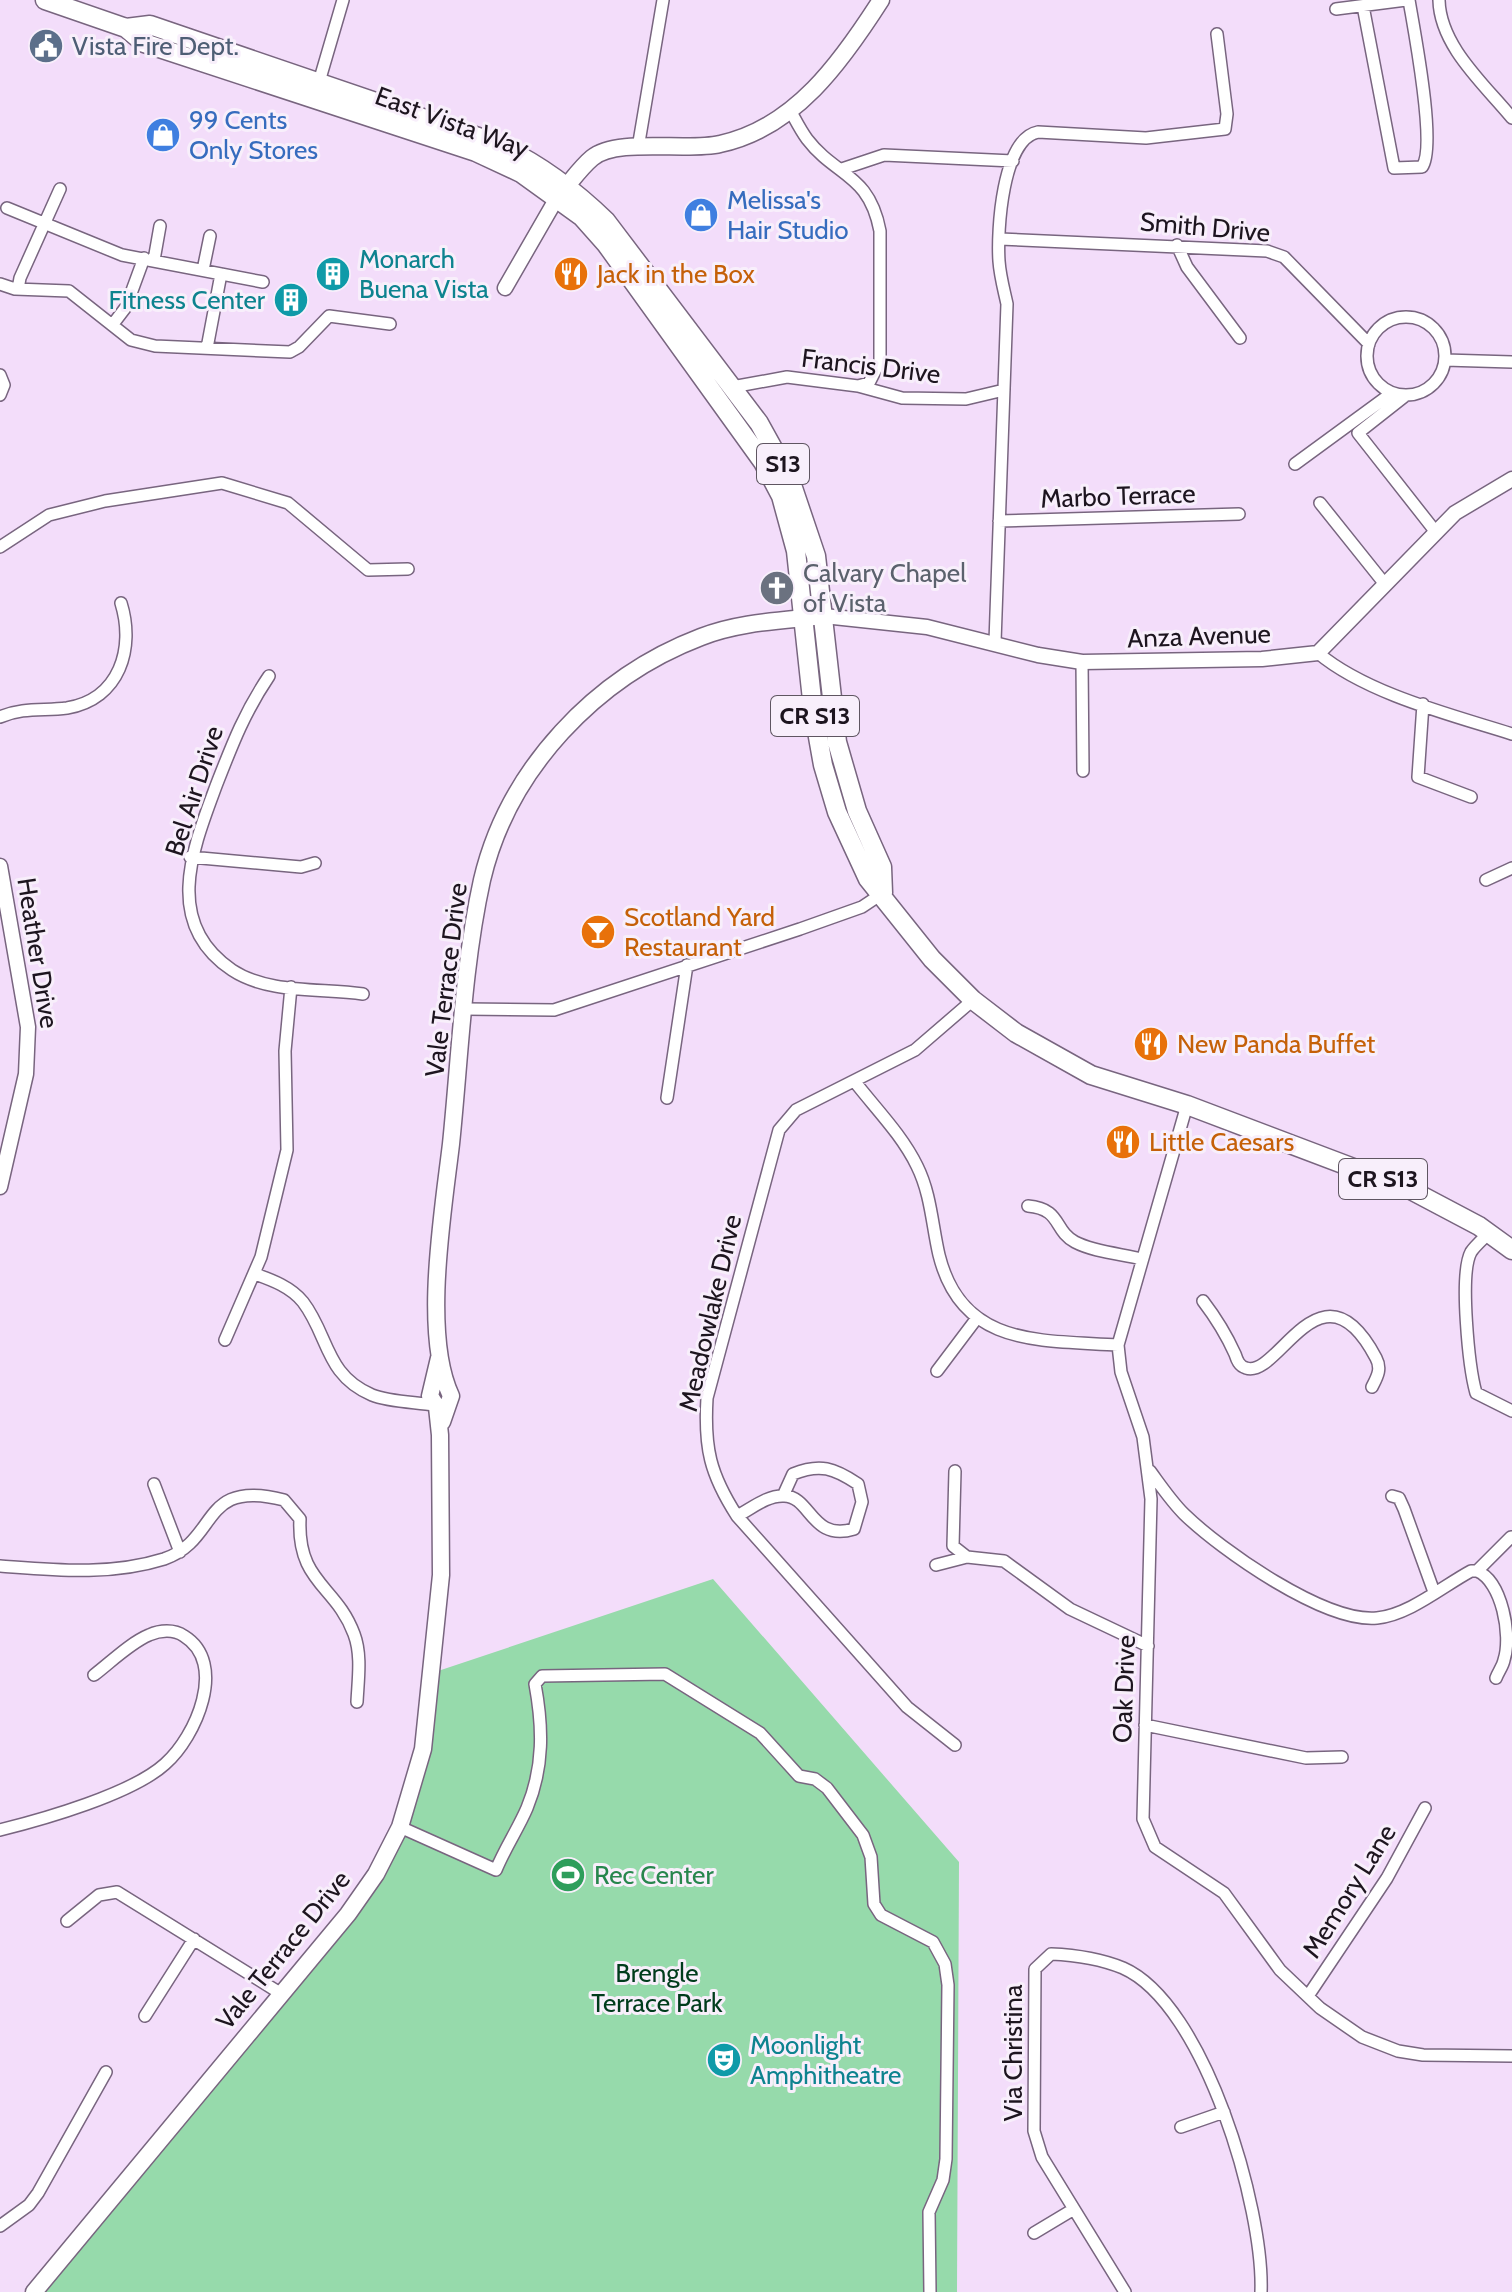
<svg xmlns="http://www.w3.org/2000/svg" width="1512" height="2292" viewBox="0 0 1512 2292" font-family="Cabin,sans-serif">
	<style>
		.green { fill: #96daab }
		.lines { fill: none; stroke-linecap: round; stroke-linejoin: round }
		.minor-casing { stroke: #78657f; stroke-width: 14 }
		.tertiary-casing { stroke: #78657f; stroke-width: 17 }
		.secondary-casing { stroke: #78657f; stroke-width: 19 }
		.primary-casing { stroke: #78657f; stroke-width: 21 }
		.minor { stroke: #fff; stroke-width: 11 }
		.tertiary { stroke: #fff; stroke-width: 14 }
		.secondary { stroke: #fff; stroke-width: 16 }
		.primary { stroke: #fff; stroke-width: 18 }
		.labels { text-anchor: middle; stroke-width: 6; stroke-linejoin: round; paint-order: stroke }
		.shield { fill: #f8effb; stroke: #5f5661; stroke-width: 2 }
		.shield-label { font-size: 24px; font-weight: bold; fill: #1d151f }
		.service-label { font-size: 26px; fill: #4e5e75; stroke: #f8effb; text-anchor: start }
		.shop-label { font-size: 26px; fill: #366cbe; stroke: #f8effb; text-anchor: start }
		.street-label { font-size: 26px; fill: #1d151f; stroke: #f8effb }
		.culture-label { font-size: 26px; fill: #0d838f; stroke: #f8effb; text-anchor: start }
		.food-label { font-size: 26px; fill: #c56008; stroke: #f8effb; text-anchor: start }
		.worship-label { font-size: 26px; fill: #5b616d; stroke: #f8effb; text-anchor: start }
		.leisure-label { font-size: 26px; fill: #27864d; stroke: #f8effb; text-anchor: start }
		.park-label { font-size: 26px; fill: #003c1c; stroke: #f8effb }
	</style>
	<rect width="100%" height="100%" fill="#f3ddfa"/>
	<path class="green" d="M713 1579 959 1862 957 2292H34L356 1903 400 1827 432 1673Z"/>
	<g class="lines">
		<g class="minor-casing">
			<path id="minor" d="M1439 0C1440 46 1484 84 1512 118
				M1363 6 1394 168 1422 167C1437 147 1414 30 1409 0
				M1336 9 1406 0
				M319 82 343 0
				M791 112C796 121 801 131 807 139 836 177 869 173 880 231V361L869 383 858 386
				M638 148 663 0
				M842 169 884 155 1013 161
				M7 208 122 255 263 282
				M1000 239 1267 251 1284 257 1369 344
				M1177 245 1187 267 1240 338
				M154 260 160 226
				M203 270 210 236
				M0 284 15 289 69 291 131 340 155 346 290 352 299 347 329 316 390 324
				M18 289 20 278 60 189
				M1367 356a39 39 0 1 1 78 0a39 39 0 1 1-78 0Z
				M113 324 126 307 144 258
				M207 348 221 274
				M1445 360 1512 362
				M0 375 4 385 0 395
				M732 387 787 377 858 386 902 398 966 399 1004 390
				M1405 396 1358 433 1435 531
				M1295 464 1392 393
				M1320 503 1384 583
				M999 521 1239 514
				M0 547 49 515 105 501 222 483 288 503 368 570 408 569
				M995 642 1007 304C1004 290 1000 276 999 261 997 231 1002 139 1038 132L1146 138 1225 129 1227 114 1217 34
				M1318 653C1367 694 1452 715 1512 734
				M1082 662 1083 771
				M269 676C244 713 232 745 216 786 193 848 162 923 232 970 268 994 321 988 363 994
				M1423 704 1418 777 1471 797
				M0 717C23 707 44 711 67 708 120 699 135 648 121 603
				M190 857 301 867 315 863
				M1486 880 1512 868
				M465 1009 554 1010 800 929 862 907 883 893
				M855 1082C876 1109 902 1135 917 1166 931 1194 932 1225 939 1255 962 1348 1042 1340 1118 1345
				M667 1098 687 965
				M1187 1105 1118 1345 1121 1372 1143 1437 1151 1499 1143 1819 1155 1847 1224 1893 1280 1970 1320 2008 1362 2037 1398 2051 1423 2055 1512 2056
				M1028 1206C1062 1209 1053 1230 1075 1242 1094 1252 1122 1254 1142 1259
				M1489 1233C1483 1239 1475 1246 1471 1252 1459 1274 1469 1368 1476 1393L1512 1411
				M255 1274C272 1280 291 1287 303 1302 329 1336 325 1375 372 1395 389 1402 415 1402 434 1405
				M1203 1301C1216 1318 1226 1334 1235 1354 1237 1360 1239 1366 1246 1368 1278 1380 1321 1254 1376 1358 1382 1369 1377 1377 1372 1387
				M225 1340 261 1257 287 1150 285 1051 291 987
				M937 1371 977 1318
				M955 1471 953 1546 967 1557 1004 1561 1070 1609 1148 1646
				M1150 1471C1161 1486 1171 1501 1184 1514 1221 1550 1325 1623 1377 1618 1409 1615 1443 1586 1471 1571H1477L1511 1537
				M154 1484 180 1552
				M1392 1496 1399 1498 1404 1509 1434 1592
				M737 1516C751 1509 767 1495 784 1496 811 1496 811 1542 854 1529L862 1502 858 1484C834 1468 820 1463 793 1474L783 1496
				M936 1565 967 1557
				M0 1566C55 1570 110 1576 164 1559 220 1540 199 1478 284 1500L300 1519C297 1583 336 1585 354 1634 362 1655 358 1680 357 1702
				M1477 1571C1502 1581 1512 1636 1504 1660 1503 1666 1498 1672 1496 1678
				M1145 1725 1306 1758 1342 1757
				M955 1745 907 1707 737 1516C710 1474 704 1448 707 1398L779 1130 796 1110 915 1050 973 1000
				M400 1827 496 1870C505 1848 518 1829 527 1808 544 1767 543 1727 535 1684L542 1676 665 1674 760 1733 799 1776 815 1779 827 1788 863 1835 871 1857 874 1904 881 1915 933 1942 945 1964 948 1985 946 2159 943 2180 929 2212 930 2292
				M0 1830C44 1819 132 1794 165 1764 196 1737 228 1663 184 1636 174 1629 160 1630 149 1635 130 1643 111 1662 94 1675
				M67 1921 99 1895 117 1892 280 1993
				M1308 1996 1387 1878 1425 1808
				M145 2016 194 1939
				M1181 2127 1224 2112
				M0 2226 29 2205 38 2193 106 2072
				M1034 2233 1074 2209
				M1125 2292 1042 2157 1034 2131 1035 1969 1051 1954C1075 1955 1101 1959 1123 1968 1205 2004 1264 2209 1261 2292"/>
		</g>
		<g class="tertiary-casing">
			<path id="tertiary" d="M505 288 558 196
				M824 616 927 627 1038 655 1082 662 1262 659 1318 653 1455 513 1512 479
				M0 866 28 1027 26 1074 0 1187"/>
		</g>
		<g class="secondary-casing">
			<path id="secondary" d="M559 195C570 183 580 168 592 158 617 137 687 152 720 144 795 128 842 61 881 0
				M442 1422 451 1396C422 1335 443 1212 451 1144 460 1057 463 966 482 880 508 769 596 677 701 637 736 623 776 621 814 617
				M34 2292 348 1914 376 1874 400 1827 423 1749 441 1575 440 1435 437 1407 430 1396 439 1358"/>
		</g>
		<g class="primary-casing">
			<path id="primary" d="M45 0 126 28 144 43 476 152 521 173 582 217 606 244 763 462 781 496 796 551 813 709 823 765 837 812 868 879 932 959 973 1000 1016 1033 1091 1075 1187 1105 1409 1189 1479 1226 1512 1250
				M126 28 150 25 487 140C533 159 570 186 606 221L759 423 790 479 816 556 837 742 857 811 882 867 883 893"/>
		</g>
		<use href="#minor" class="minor"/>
		<use href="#tertiary" class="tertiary"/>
		<use href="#secondary" class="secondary"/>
		<use href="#primary" class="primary"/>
	</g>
	<defs>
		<g id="civic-disc" transform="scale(1.8)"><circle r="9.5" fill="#5c6f8a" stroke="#f8effb"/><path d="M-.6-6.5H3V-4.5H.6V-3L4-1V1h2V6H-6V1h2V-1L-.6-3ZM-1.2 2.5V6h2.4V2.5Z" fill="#fff"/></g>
		<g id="shop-disc" transform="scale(1.8)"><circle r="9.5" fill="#3f7fe0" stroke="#f8effb"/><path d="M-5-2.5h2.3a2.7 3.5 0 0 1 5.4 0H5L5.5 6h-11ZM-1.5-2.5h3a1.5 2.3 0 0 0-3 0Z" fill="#fff"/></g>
		<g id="building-disc" transform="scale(1.8)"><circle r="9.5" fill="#0f9aa8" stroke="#f8effb"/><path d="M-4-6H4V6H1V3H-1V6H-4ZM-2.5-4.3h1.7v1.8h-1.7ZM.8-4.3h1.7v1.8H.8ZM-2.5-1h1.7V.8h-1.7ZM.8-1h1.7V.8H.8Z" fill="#fff"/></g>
		<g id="restaurant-disc" transform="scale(1.8)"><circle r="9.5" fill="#e8710a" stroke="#f8effb"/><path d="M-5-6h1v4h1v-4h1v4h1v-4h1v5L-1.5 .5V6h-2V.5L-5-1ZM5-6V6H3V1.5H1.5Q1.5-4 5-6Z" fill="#fff"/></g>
		<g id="church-disc" transform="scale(1.8)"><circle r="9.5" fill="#6b7280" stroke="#f8effb"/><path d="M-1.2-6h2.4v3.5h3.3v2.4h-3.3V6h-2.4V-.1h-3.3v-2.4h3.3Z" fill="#fff"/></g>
		<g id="bar-disc" transform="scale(1.8)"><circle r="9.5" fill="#e8710a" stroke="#f8effb"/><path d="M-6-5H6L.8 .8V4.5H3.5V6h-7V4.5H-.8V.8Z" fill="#fff"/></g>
		<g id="stadium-disc" transform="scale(1.8)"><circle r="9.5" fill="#2e9e5b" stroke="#f8effb"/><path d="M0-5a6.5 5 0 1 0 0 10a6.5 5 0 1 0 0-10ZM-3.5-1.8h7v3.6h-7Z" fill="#fff"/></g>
		<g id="theatre-disc" transform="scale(1.8)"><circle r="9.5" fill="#0f9aa8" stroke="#f8effb"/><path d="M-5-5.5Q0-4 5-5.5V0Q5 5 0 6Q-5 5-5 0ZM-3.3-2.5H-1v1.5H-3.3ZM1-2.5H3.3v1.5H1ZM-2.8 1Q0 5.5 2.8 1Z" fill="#fff"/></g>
	</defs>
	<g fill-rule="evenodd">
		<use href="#civic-disc" x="46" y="46"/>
		<use href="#shop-disc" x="163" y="135"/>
		<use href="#shop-disc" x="701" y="215"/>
		<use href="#building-disc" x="333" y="274"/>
		<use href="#restaurant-disc" x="571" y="274"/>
		<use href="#building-disc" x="291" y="300"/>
		<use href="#church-disc" x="777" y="588"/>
		<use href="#bar-disc" x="598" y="932"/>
		<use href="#restaurant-disc" x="1151" y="1044"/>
		<use href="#restaurant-disc" x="1123" y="1142"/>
		<use href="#stadium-disc" x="568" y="1875"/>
		<use href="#theatre-disc" x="724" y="2060"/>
	</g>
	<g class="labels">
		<g class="shield">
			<rect x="757" y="444" width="52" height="40" rx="6"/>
			<rect x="771" y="696" width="88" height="40" rx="6"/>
			<rect x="1339" y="1159" width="88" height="40" rx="6"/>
		</g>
		<g class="shield-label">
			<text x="783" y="472">S13</text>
			<text x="815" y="724">CR S13</text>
			<text x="1383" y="1187">CR S13</text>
		</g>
		<g class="service-label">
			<text x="72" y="55">Vista Fire Dept.</text>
		</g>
		<g class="shop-label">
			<text x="189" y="129">99 Cents<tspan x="189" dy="30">Only Stores</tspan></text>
			<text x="727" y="209">Melissa's<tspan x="727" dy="30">Hair Studio</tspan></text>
		</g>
		<g class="street-label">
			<text transform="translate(452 122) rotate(20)" y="9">East Vista Way</text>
			<text transform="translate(1205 227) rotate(5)" y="9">Smith Drive</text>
			<text transform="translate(871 366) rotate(7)" y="9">Francis Drive</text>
			<text transform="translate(1118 496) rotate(-2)" y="9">Marbo Terrace</text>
			<text transform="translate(1199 636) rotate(-2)" y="9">Anza Avenue</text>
			<text transform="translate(194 791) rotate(-72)" y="9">Bel Air Drive</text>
			<text transform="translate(38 953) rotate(81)" y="9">Heather Drive</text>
			<text transform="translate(446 980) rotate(-83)" y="9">Vale Terrace Drive</text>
			<text transform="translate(710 1313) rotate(-77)" y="9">Meadowlake Drive</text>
			<text transform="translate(1124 1689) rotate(-88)" y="9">Oak Drive</text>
			<text transform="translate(1349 1891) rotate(-58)" y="9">Memory Lane</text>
			<text transform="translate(283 1950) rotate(-51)" y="9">Vale Terrace Drive</text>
			<text transform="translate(1013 2053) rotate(-90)" y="9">Via Christina</text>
		</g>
		<g class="culture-label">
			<text x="359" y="268">Monarch<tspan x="359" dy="30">Buena Vista</tspan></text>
			<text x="265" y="309" text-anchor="end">Fitness Center</text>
			<text x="750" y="2054">Moonlight<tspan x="750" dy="30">Amphitheatre</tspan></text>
		</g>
		<g class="food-label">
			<text x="597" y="283">Jack in the Box</text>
			<text x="624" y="926">Scotland Yard<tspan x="624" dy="30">Restaurant</tspan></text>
			<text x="1177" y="1053">New Panda Buffet</text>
			<text x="1149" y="1151">Little Caesars</text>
		</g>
		<g class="worship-label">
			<text x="803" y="582">Calvary Chapel<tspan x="803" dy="30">of Vista</tspan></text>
		</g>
		<g class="leisure-label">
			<text x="594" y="1884">Rec Center</text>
		</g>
		<g class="park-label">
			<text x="657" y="1982">Brengle<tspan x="657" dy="30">Terrace Park</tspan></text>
		</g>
	</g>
</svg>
